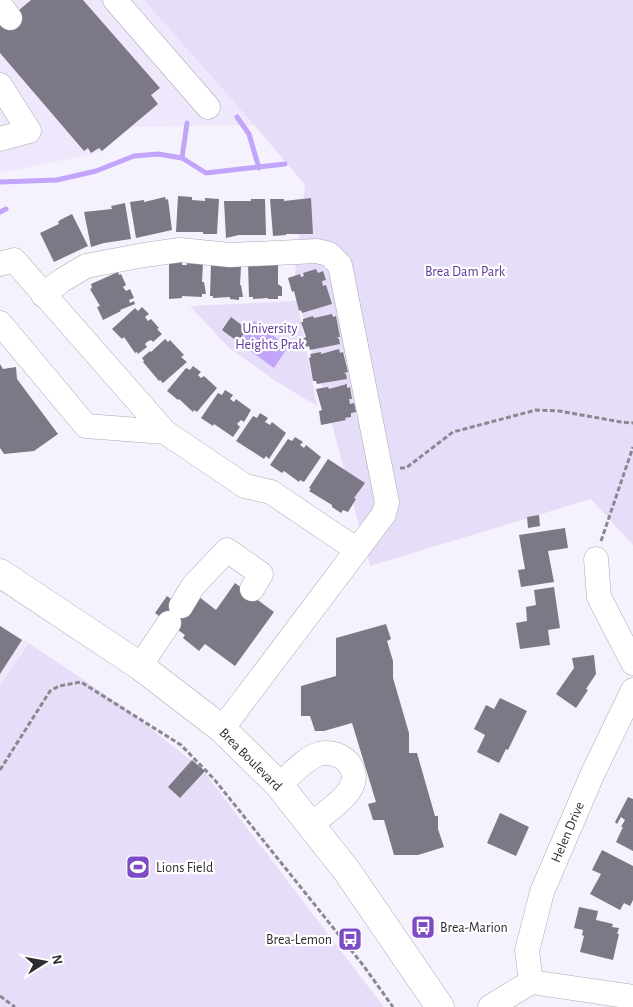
<svg xmlns="http://www.w3.org/2000/svg" width="633" height="1007" viewBox="0 0 633 1007" font-family="'Alegreya Sans',sans-serif">
	<style>
		.built { fill: #efe8fd }
		.green { fill: #e6def8 }
		.water { fill: #c2a4fb }
		.lines { fill: none; stroke-linecap: round; stroke-linejoin: round }
		.stream { stroke: #c2a4fb; stroke-width: 5 }
		.building { fill: #7c7885 }
		.minor-casing { stroke: #aba7b4; stroke-width: 25 }
		.major-casing { stroke: #aba7b4; stroke-width: 29 }
		.path { stroke: #8b8890; stroke-width: 3; stroke-dasharray: 5 2.5; stroke-linecap: butt }
		.minor { stroke: #fff; stroke-width: 24 }
		.major { stroke: #fff; stroke-width: 28 }
		.labels { text-anchor: middle; stroke-width: 4.5; stroke-linejoin: round; paint-order: stroke }
		.park-label { font-size: 14px; fill: #61369a; stroke: #fff }
		.street-label { font-size: 14px; fill: #2d2b30; stroke: #fff }
		.poi-label { font-size: 14px; fill: #2d2b30; stroke: #fff; text-anchor: start }
	</style>
	<rect width="100%" height="100%" fill="#f6f2fd"/>
	<path class="built" d="M0 0H144L254 125 132 127 99 153 0 173Z
		M0 625 29 643 0 686Z"/>
	<path class="green" d="M144 0H633V545L591 499 370 566 294 283 305 185 254 125Z
		M297 301 317 406 277 382 228 347 190 306Z
		M29 643 122 706 202 769 384 1007H0V686Z"/>
	<path class="water" d="M254 321 288 347 274 368 239 343Z"/>
	<g class="lines">
		<path class="stream" d="M237 117 249 134 259 168
			M182 158 187 123
			M0 182 57 180 96 171 134 156 158 154 182 158 206 173 285 164
			M0 212 6 209"/>
	</g>
	<path class="building" d="M31 0H83L160 88 151 95 158 104 102 151 99 148 91 153 88 148 84 151 0 53V26Z
		M178 196 192 197V200L205 201V198L219 199 217 234H203V232H176Z
		M165 197 166 200 168 199 172 230 136 238 130 202 144 200V202Z
		M311 198 313 234H286V235L273 236 270 199H284V201Z
		M251 199H265L266 235H239L226 238 224 201H251Z
		M125 203 131 239 104 243 91 247 84 212 112 209 111 206Z
		M72 214 88 246 54 262 40 233 59 224 58 222 60 220Z
		M182 260V265H187V261L203 263 202 282H204L206 294H202V297L182 296V298L169 299V263Z
		M211 263 241 267 240 285H241L243 297H239V300L230 299V297L213 298V296H210Z
		M278 264V284L282 287V296H278V299H268V298L253 299V297H249L248 265Z
		M316 269 318 273 323 271 326 280 322 281 323 286 326 285 332 304 302 313 301 310 299 311 294 291 292 292 288 278 300 274 301 277 304 276 303 273Z
		M118 272 119 275 121 274 126 285 123 287 126 291 130 289 134 298 129 300 130 303 134 301 135 304 120 310 121 311 103 320 97 307 100 306 90 289 92 288 91 284Z
		M142 307 149 314 145 317 148 321 151 319 159 328 157 329 162 334 153 342 151 340 147 342 145 344 147 347 138 354 137 352 135 353 124 337 122 339 112 329 135 308 138 311Z
		M332 314 333 317 336 316 340 337H337L339 339 340 344 310 350 309 346 306 347 304 338 306 337 301 322H303V319L313 316 314 318Z
		M231 317 247 329 238 342 222 330Z
		M165 339 168 342 170 340 184 355 181 357 187 362 163 383 160 380 159 381 143 362 144 361 142 358 150 351 151 352Z
		M339 349 340 353 343 352 348 372 344 373 346 374 347 379 317 384 316 381H313L309 358 311 357 310 354 321 352V354Z
		M0 364 3 369 16 367 17 379 58 434 34 451 4 454 0 448Z
		M193 366 201 372 198 375 201 378 204 376 217 388 197 412 194 410 193 412 179 399 178 400 167 391 186 368 190 370Z
		M347 384V388L350 387 352 399H349L350 404 354 403 356 412 351 413V417L345 418 346 420 321 425 319 411 322 410 316 389 328 387 329 389Z
		M225 390 233 395 230 399 234 402 236 399 251 410 244 422 241 420 237 424 240 427 233 437 214 424 213 426 201 418 218 393 222 395Z
		M260 413 268 418 265 422 270 425 272 422 286 433 269 459 266 456 264 459 236 441 253 416 257 418Z
		M295 437 303 442 300 445 304 448 306 445 321 457 304 482 300 480 299 482 284 471 282 473 270 465 288 439 292 441Z
		M328 459 365 483 354 498 356 499 348 512 343 510 341 513 332 507V505L309 491 311 489 309 488Z
		M539 515 540 526 528 528 527 517Z
		M565 528 568 548 548 551 554 582 521 587 518 570 525 569 519 535Z
		M235 583 274 612 235 666 205 644 199 651 183 638 185 635 155 613 167 596 183 608 194 593 216 610Z
		M554 587 560 628 548 630 550 645 520 649 516 623 527 621 526 607 536 605 534 590Z
		M386 624 391 639 387 641 393 661V678L409 733V753H417L435 816H438V829L444 847 418 855H394L384 820H373L368 804 376 802 352 723 324 731H315L310 716H301V686L336 676V638Z
		M0 626 22 640 0 674Z
		M594 655 596 674 586 689 588 690 576 708 556 694 574 668 572 658Z
		M500 698 527 711 508 750 506 749 499 763 477 752 485 735 474 729 486 705 494 709Z
		M192 760 205 771 180 798 168 787Z
		M628 797 633 799V851L616 842 623 827H621L625 820 621 817 617 824 615 822Z
		M500 813 529 827 516 856 487 843Z
		M602 850 633 866V900L630 906 624 903 620 910 590 894 601 874 592 870Z
		M579 907 598 911 596 920 613 924 612 927 619 928 617 934H619L613 960 580 952 584 936 582 935 583 930 574 928Z"/>
	<g class="lines">
		<g class="minor-casing">
			<path id="minor" d="M115 0 208 107
				M0 5 10 18
				M0 85 29 131 0 139
				M0 264 14 260 165 432 245 486 271 492 357 550
				M43 295 61 281 86 266 144 255 180 250 230 255 317 251 329 254 340 265 387 502 384 514 357 550 222 729
				M0 323 86 426 165 432
				M596 559 599 597 633 663
				M181 606 193 586 227 550 261 574 252 589
				M140 666 169 623
				M279 785C291 775 304 759 319 754 341 748 364 770 349 791 340 804 323 814 311 825
				M531 982 527 951 542 892 593 773 633 690
				M490 1007 531 982 633 997"/>
		</g>
		<g class="major-casing">
			<path id="major" d="M0 573 140 666 222 729 279 785 347 871 440 1007"/>
		</g>
		<path class="path" d="M400 468H406L453 432 536 410 559 411 621 422 633 423
			M601 541 633 447
			M0 770 50 691 59 686 81 682 181 745 214 779 363 965 393 1007
			M0 996 15 1007"/>
		<use href="#minor" class="minor"/>
		<use href="#major" class="major"/>
	</g>
	<defs>
		<g id="stadium-square" transform="scale(1.25)"><rect x="-9" y="-9" width="18" height="18" rx="4" fill="#7d4bc3" stroke="#fff"/><path d="M0-5a6.5 5 0 1 0 0 10a6.5 5 0 1 0 0-10ZM-3.5-1.8h7v3.6h-7Z" fill="#fff"/></g>
		<g id="bus-square" transform="scale(1.25)"><rect x="-9" y="-9" width="18" height="18" rx="4" fill="#7d4bc3" stroke="#fff"/><path d="M-5-6H5V4H4V6H2V4H-2V6H-4V4H-5ZM-3.5-4V0h7V-4ZM-3.5 1.2v1.5H-2V1.2ZM2 1.2v1.5H3.5V1.2Z" fill="#fff"/></g>
	</defs>
	<g fill-rule="evenodd">
		<use href="#stadium-square" x="138" y="867"/>
		<use href="#bus-square" x="423" y="927"/>
		<use href="#bus-square" x="350" y="939"/>
	</g>
	<g class="labels">
		<g class="park-label">
			<text x="465" y="276">Brea Dam Park</text>
			<text x="270" y="333">University<tspan x="270" dy="16">Heights Prak</tspan></text>
		</g>
		<g class="street-label">
			<text transform="translate(251 759) rotate(45)" y="5">Brea Boulevard</text>
			<text transform="translate(567 832) rotate(-67)" y="5">Helen Drive</text>
		</g>
		<g class="poi-label">
			<text x="156" y="872">Lions Field</text>
			<text x="440" y="932">Brea-Marion</text>
			<text x="332" y="944" text-anchor="end">Brea-Lemon</text>
		</g>
	</g>
	<g transform="translate(45 962) rotate(79)" stroke="#ffffff" stroke-width="4" paint-order="stroke">
	<path d="M0-4L9 19L0 12L-9 19Z" fill="#2d2b30"/>
	<text y="-8" font-size="14" font-weight="bold" text-anchor="middle" fill="#2d2b30">N</text>
	</g>
</svg>
